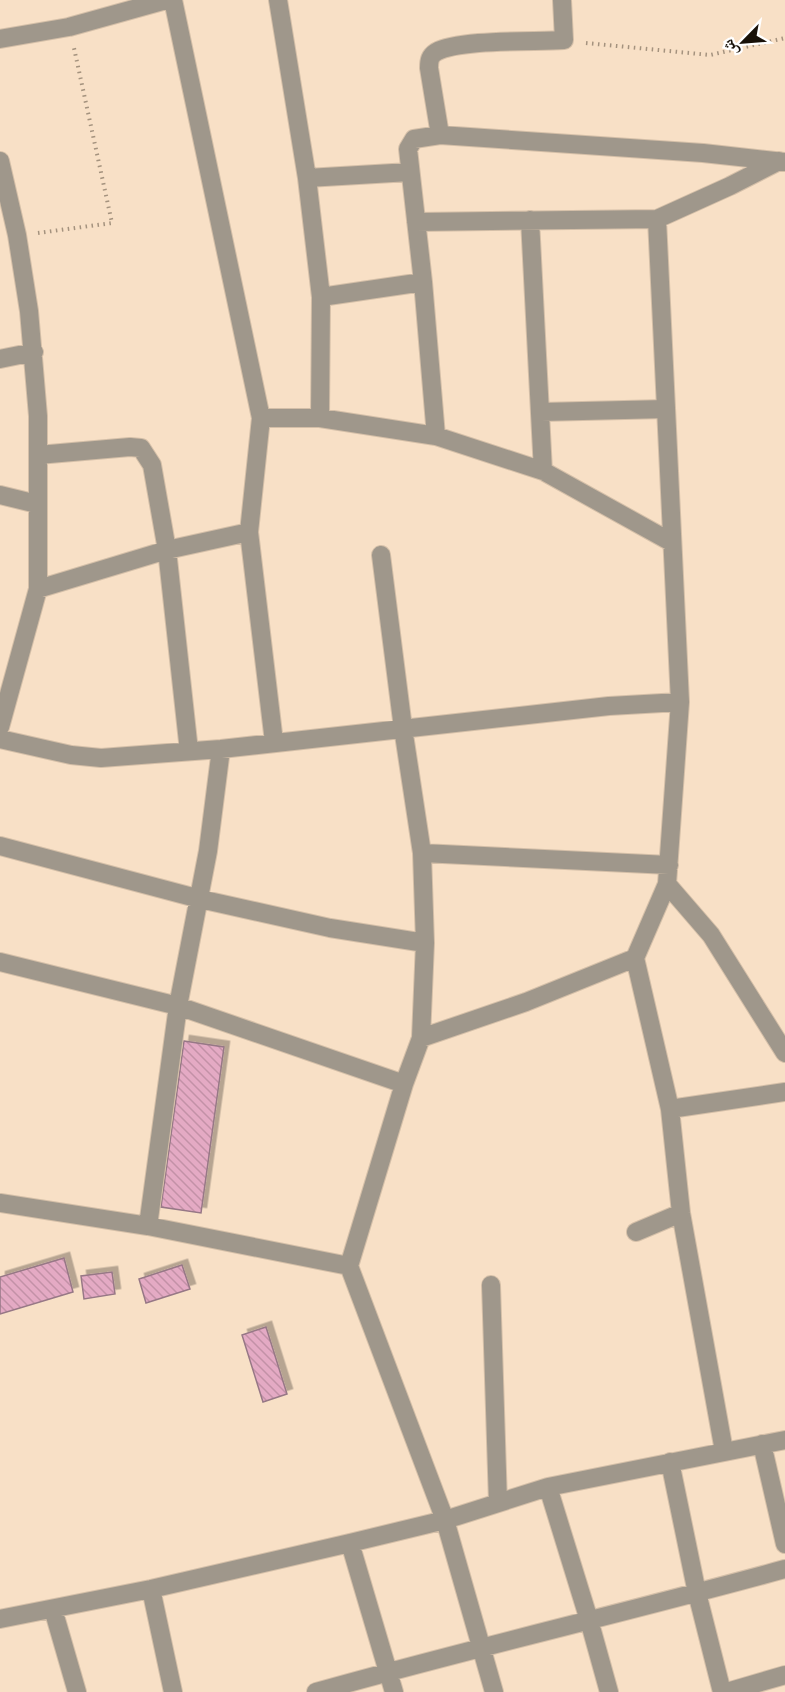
<svg xmlns="http://www.w3.org/2000/svg" width="785" height="1692" viewBox="0 0 785 1692" font-family="Barlow,'Noto Naskh Arabic',sans-serif">
	<style>
		.building { fill: url(#building-back-hatch); stroke: #977886; stroke-width: 1.5; filter: url(#shadow) }
		.lines { fill: none; stroke-linecap: round; stroke-linejoin: round }
		.minor-casing { stroke: #d4bfa8; stroke-width: 20 }
		.path { stroke: #a4927e; stroke-width: 4; stroke-dasharray: 1.5 4.5; stroke-linecap: butt }
		.minor { stroke: #9f978b; stroke-width: 18 }
	</style>
	<defs>
		<pattern id="building-back-hatch" width="6" height="6" patternUnits="userSpaceOnUse" patternTransform="scale(1.5)"><rect width="6" height="6" fill="#e4aac4"/><path d="M-1 5l2 2M0 0l6 6M5-1l2 2" fill="none" stroke="#c391a7"/></pattern>
		<filter id="shadow"><feDropShadow dx="5.5" dy="-5.5" stdDeviation="0" flood-color="#0004"/></filter>
	</defs>
	<rect width="100%" height="100%" fill="#f8e0c6"/>
	<path class="building" d="M184 1041 224 1047 201 1213 161 1207Z
		M64 1258 73 1292 0 1314V1277Z
		M182 1265 190 1289 146 1303 139 1279Z
		M112 1272 115 1294 84 1299 81 1276Z
		M266 1327 287 1394 263 1402 242 1335Z"/>
	<g class="lines">
		<g class="minor-casing">
			<path id="minor" d="M173 0 261 418 249 532 274 742
				M278 0 307 178 321 297 320 418
				M0 39 69 27 166 0
				M440 135 429 68C429 60 430 56 436 52 459 39 535 42 564 40L562 0
				M0 161 17 235 29 311 38 416V589L0 727
				M307 178 410 172
				M657 219 680 702 667 884 635 958 670 1109 681 1213 724 1451
				M530 220 543 471
				M416 222 657 219 730 186 779 161
				M321 297 423 282
				M0 359 34 352
				M541 412 666 409
				M261 418H320L436 436 543 471 671 542
				M436 436 423 282 408 149 414 139 440 135 703 153 785 162
				M38 455 130 447 141 448 152 465 167 550 189 751
				M0 495 37 504
				M38 589 167 550 249 532
				M0 739 71 755 101 758 221 749 609 706 680 702
				M0 846 200 899 330 928 425 943
				M422 853 669 865
				M667 884 711 935 785 1053
				M0 962 178 1006 404 1084
				M421 1038 526 1002 635 958
				M670 1109 785 1092
				M0 1203 148 1226 349 1266 445 1520 494 1692
				M148 1226 178 1006 208 851 221 749
				M636 1232 681 1213
				M349 1266 404 1084 421 1038 425 943 422 853 403 728 381 555
				M491 1285 498 1503
				M762 1444 785 1544
				M670 1462 697 1593 722 1692
				M548 1487 589 1620 609 1692
				M350 1543 394 1692
				M151 1589 173 1692
				M53 1609 77 1692
				M0 1619 151 1589 350 1543 445 1520 548 1487 785 1440
				M316 1692C472 1648 629 1612 785 1569
				M727 1692 785 1675"/>
		</g>
		<path class="path" d="M586 43 710 55 785 38
			M38 233 112 223 74 48"/>
		<use href="#minor" class="minor"/>
	</g>
	<g transform="translate(743 42) rotate(245)" stroke="#ffffff" stroke-width="4.5" paint-order="stroke">
	<path d="M0-4.5L10 22L0 15L-10 22Z" fill="#181108"/>
	<text y="-9" font-size="16" font-weight="bold" text-anchor="middle" fill="#181108">ش</text>
	</g>
</svg>
